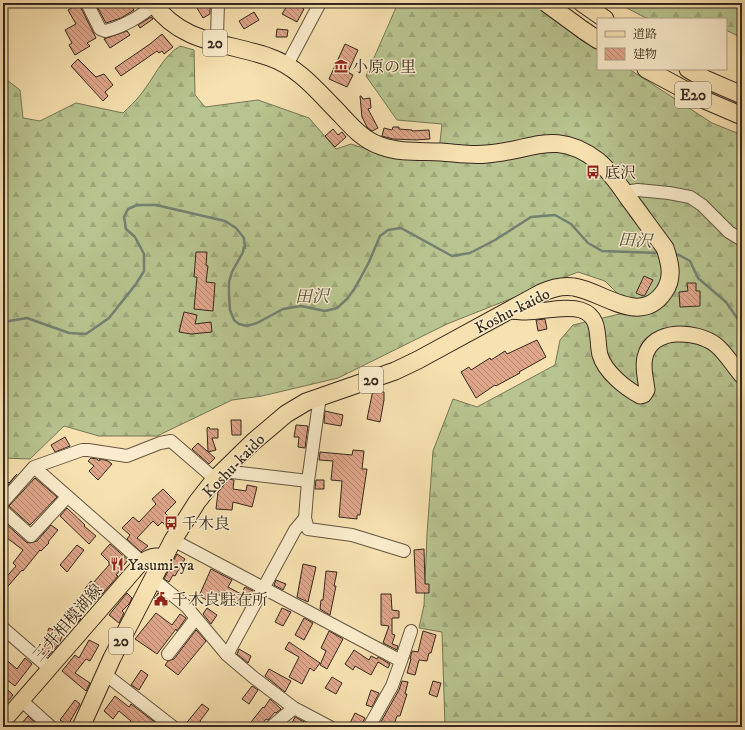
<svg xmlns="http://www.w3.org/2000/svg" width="745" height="730" viewBox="0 0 745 730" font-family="'IM FELL DW Pica','Noto Serif JP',serif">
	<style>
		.forest { fill: url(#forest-firs); stroke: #767655 }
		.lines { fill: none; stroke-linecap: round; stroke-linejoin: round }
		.stream { stroke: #738173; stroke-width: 2.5 }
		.building { fill: url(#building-back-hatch); stroke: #35281b }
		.minor-casing { stroke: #665640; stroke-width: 14 }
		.major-casing { stroke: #35281b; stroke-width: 17 }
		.highway-casing { stroke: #35281b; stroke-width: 19 }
		.minor { stroke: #faeccc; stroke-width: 12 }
		.major { stroke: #f7e1b0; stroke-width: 15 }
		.highway { stroke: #f7e1b0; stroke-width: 17 }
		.highway-bridge-casing { stroke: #35281b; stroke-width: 19; stroke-linecap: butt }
		.highway-bridge { stroke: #f7e1b0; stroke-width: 17 }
		.labels { text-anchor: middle; stroke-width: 3; stroke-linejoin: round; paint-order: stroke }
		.shield { fill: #faeccc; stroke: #706350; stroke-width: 1 }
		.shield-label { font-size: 15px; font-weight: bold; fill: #35281b }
		.poi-label { font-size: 16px; fill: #35281b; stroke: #faeccc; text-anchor: start }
		.street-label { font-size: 16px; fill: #35281b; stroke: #faeccc }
		.water-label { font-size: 17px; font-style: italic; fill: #4f4d40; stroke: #faeccc }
	</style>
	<defs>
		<pattern id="forest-firs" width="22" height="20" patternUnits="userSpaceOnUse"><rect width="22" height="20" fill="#b8c48f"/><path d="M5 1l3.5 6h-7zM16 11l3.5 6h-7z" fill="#9fa87b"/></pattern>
		<pattern id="building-back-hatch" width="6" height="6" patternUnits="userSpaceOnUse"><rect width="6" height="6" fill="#dfa68a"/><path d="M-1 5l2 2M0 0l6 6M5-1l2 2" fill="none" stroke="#b68770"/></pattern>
	</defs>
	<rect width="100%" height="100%" fill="#f7e1b0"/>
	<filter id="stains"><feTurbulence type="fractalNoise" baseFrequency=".005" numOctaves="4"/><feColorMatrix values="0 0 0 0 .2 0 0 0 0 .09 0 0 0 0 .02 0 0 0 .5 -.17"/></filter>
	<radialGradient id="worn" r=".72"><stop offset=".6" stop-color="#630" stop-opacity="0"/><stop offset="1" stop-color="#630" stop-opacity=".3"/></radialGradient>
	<path class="forest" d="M398 3H535L581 40 598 50V69H629L712 123 742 135V727H445L442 632 419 628 424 605 427 534 433 451 453 399 477 407 555 365 560 340 573 325 624 313 623 299 605 281 578 272 447 324 338 378 262 396 232 400 157 436H99L64 426 30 459 3 458V77L20 90 23 118 40 121 76 103 123 113C129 107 136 101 141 94 154 78 162 57 180 46L194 50 195 95 205 107 258 100 309 118 336 149 351 144 382 154 438 159 442 124 397 120 366 76Z
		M622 3H742V38L726 30V19H648L621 5Z"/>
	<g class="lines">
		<path class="stream" d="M674 254 679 255 690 261 698 278 726 302 742 325
			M3 322 27 318 69 333 86 334 109 318 136 284 144 271V254L135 237 126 229 124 217 128 209 137 205H156L225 221 236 228 244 238 245 248 244 247 243 252 232 272 229 282V295L230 310 234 320 239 324 247 326 257 323 283 309 301 306 325 311 337 308 347 299 355 288 369 262 380 236 388 230 401 228 452 256 470 253 495 240 531 217 555 215 571 224 588 243 602 251 659 253"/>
	</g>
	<path class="building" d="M95 3H130L134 10 121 18 106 23Z
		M194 3H210V14L203 18Z
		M289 3H294L304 9 297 22 282 14Z
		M79 4 96 38 87 43 90 46 75 55 69 45 72 43 65 30 76 24 68 10Z
		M254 12 259 20 244 29 239 21Z
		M151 17 153 19 140 28 138 25Z
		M277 29 288 30 287 37H276Z
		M127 31 130 35 110 48 104 39Z
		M162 34 173 47 164 54 162 51 159 53 157 51 121 76 115 68 150 44Z
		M345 44 358 50 348 72 353 75 347 87 329 79Z
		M78 59 96 77 104 74 113 85 105 92 108 96 103 101 71 66Z
		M360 96H361L363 99 370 98 371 108 368 109 378 128 372 131 367 127 362 117Z
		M393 127H399V129L412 130V131L429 130 430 139 416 140 393 139 382 136 384 128 392 130Z
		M333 129 338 135 342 132 346 137 335 147 325 136Z
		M196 252H207L206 265 208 266 206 282 215 283 213 311 194 309 197 277H194Z
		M644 276 653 280 645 295 643 296 636 293Z
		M687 283H696V291H700V306L680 307 679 292 688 291Z
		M184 312 197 315 195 324 211 322 212 332 191 334 179 332Z
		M545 319 547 329 538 331 536 320Z
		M537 340 546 357 519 372 520 373 507 380 496 386 495 385 476 398 461 372 469 367 471 370 490 358 491 360 505 351 507 354Z
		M373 390 384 392V400L380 422 367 419Z
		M325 411 343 415 341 426 324 423Z
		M231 420H241V435H232Z
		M296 425 308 426 305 448 298 447 299 437H294Z
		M209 427 210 429H218V438H212L216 450 208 452 207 428Z
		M65 437 70 446 55 452 51 445Z
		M198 443 215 458 209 464 192 449Z
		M353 450 364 451 362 469H367L360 515H357V519L339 517 342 481 331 480 333 461 319 460 320 452 352 455Z
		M91 458 97 459 99 461 100 459 108 461 112 464 98 480 89 471 94 466 88 461Z
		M17 474 3 491V478L9 483Z
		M35 478 57 497 30 525 9 506Z
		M229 479 234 480 233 489 246 491 247 485 257 487 252 507 233 502 232 510 216 509 218 492Z
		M316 480H324V489H315Z
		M163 489 176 502 165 513 171 519 165 525 162 522 158 526 153 521 137 538 148 546 141 552 127 539 130 535 122 528 133 517 139 522 156 504 152 499Z
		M67 508 85 525 84 526 96 536 89 544 60 516Z
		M5 523 26 542 30 543 37 541 51 525 58 530 48 542 49 543 41 551 40 550 23 571 22 570 3 592V581L16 566 13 563 23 550 7 538 3 543V526Z
		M110 544 128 560 116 575 118 576 95 602 83 591 91 581 93 583 109 565V562L101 554Z
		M77 545 84 550 67 572 60 565Z
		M424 549 425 584H429V593H416L414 550Z
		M177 554 185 559 175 576 173 575 169 582 164 579Z
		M303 564 316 567 308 602 297 597Z
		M211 569 232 580 228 587 241 594 245 587 253 591 245 607 215 593 211 602 199 596Z
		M326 571 337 572 334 586H336L330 615 320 609 321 600H323Z
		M276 580 286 584 283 590 274 585Z
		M127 593 132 598 129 604 122 611 124 613 119 623 109 615Z
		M158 593 169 602 164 607 154 599Z
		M381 594H391L392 610 399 611V618H392V634L395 635 392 644 398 646 397 650 383 643 389 626 381 625Z
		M207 608 217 615 211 624 203 614Z
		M282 608 291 612 283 626 275 622Z
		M68 609 81 619 75 625 63 616Z
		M156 613 172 625 180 614 186 618 177 631 176 629 157 654 135 639Z
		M304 618 313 623 304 640 295 635Z
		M49 628 63 634 59 644 48 656 42 652 49 637 46 636Z
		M196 630 206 641 178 675 165 665 168 661 174 659Z
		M329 631 343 639 327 669 320 665 326 651 321 648Z
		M423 631 436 635 431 653H429L427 661 419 660 415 675 407 673 411 659H410L412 651 418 652Z
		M89 640 99 645 90 661 86 659 75 673 90 683 86 691 62 671 75 655 79 658Z
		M289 642 320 663 314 671 310 668 302 684 289 677 299 657 285 649Z
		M239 649 251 656 248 663 237 654Z
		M354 650 369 660 371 656 377 659 378 657 390 664 388 668 378 662 371 675 355 666 353 670 345 664Z
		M3 657 17 669 25 658 32 664 15 686 3 677Z
		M269 669 291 681 285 692 265 676Z
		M141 670 148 675 139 690 131 685Z
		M332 677 342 683 336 694 325 688Z
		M402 681 408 682 405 694H407L400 716H397L393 727H378L399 690Z
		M433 681 441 683 437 697 429 694Z
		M252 686 258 690 249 704 242 699Z
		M8 690 13 695 3 707V695Z
		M371 690 379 693 372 707 366 705Z
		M115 696 129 707 131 704 156 723 153 727H127L131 721 119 711 113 719 104 711Z
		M270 699 281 709 276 713 275 712 268 720 266 719 260 727H247L263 707 264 708Z
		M75 700 80 704 68 725 60 720Z
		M202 704 209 709 200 721 206 727H183Z
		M355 713 365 718 360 727H348Z
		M28 716 40 727H27L22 723Z
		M295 717 314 727H290Z"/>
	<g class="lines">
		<g class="minor-casing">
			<path id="minor" d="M87 3 100 29 105 31C120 28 143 16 154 4
				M215 43 217 35 218 3
				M287 65 320 3
				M624 192 638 190 669 193 690 197 702 205 729 232 742 240
				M320 396 308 481 305 518 308 529 352 535 404 551
				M34 467 142 562
				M223 471 308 481
				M3 502 34 467 82 450H88L127 456 160 443 171 441 215 479
				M3 511 31 536 67 497
				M173 540 401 661 411 631
				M153 579 186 606 227 655 253 677 294 708 330 727
				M3 628 50 669
				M168 654 196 618
				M227 655 295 530 305 518
				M105 674 173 727
				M22 701 51 727
				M271 727 294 708
				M369 727 392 686 401 661"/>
		</g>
		<g class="major-casing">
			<path id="major" d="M508 311C514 311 520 312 526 312 543 312 565 305 581 310 602 317 596 339 600 355 605 372 625 388 640 396L644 395 647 390C646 380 642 367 645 357 652 327 697 330 716 345 726 353 733 366 742 376
				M3 722 142 562C150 556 154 555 164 557"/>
		</g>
		<g class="highway-casing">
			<path id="highway" d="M582 3 605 19
				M583 30 598 40
				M646 69 700 98 742 116
				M688 69 705 79 742 95
				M81 727 112 658 173 540 197 502 215 479 253 442 286 414 306 402 395 371 418 360 541 293C552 288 562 285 574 287 602 291 640 327 664 292 674 278 670 263 665 248 653 232 641 215 629 199 620 186 610 171 598 161 555 128 532 151 487 154 472 156 456 153 441 152 421 151 400 153 381 146 363 140 352 127 340 114 319 93 299 67 269 57 226 42 182 44 153 3"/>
		</g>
		<use href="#minor" class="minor"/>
		<use href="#major" class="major"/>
		<use href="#highway" class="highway"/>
		<g class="highway-bridge-casing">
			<path id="highway-bridge" d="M546 3 583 30"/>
		</g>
		<use href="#highway-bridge" class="highway-bridge"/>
	</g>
	<defs>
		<g id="museum-bare" transform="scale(1.08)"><path d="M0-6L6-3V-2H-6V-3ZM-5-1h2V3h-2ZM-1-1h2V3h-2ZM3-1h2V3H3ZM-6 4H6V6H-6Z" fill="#8f2418" stroke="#faeccc" stroke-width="2.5" paint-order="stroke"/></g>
		<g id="bus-bare" transform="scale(1.08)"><path d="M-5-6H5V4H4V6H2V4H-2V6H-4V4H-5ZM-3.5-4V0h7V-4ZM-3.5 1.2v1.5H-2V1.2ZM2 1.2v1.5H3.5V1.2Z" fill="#8f2418" stroke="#faeccc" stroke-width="2.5" paint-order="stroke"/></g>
		<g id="restaurant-bare" transform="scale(1.08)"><path d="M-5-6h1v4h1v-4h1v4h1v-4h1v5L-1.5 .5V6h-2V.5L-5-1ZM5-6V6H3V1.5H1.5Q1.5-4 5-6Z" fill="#8f2418" stroke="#faeccc" stroke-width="2.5" paint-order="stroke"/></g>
		<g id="civic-bare" transform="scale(1.08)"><path d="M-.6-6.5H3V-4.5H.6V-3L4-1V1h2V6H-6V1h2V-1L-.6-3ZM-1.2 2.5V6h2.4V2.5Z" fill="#8f2418" stroke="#faeccc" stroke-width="2.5" paint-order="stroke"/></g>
	</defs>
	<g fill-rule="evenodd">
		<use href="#museum-bare" x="341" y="66"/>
		<use href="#bus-bare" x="593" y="172"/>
		<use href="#bus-bare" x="171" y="523"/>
		<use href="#restaurant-bare" x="117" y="564"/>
		<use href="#civic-bare" x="161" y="599"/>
	</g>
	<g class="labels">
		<g class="shield">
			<rect x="203" y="30" width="24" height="26" rx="3"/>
			<rect x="675" y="82" width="36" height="26" rx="3"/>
			<rect x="359" y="367" width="24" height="26" rx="3"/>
			<rect x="109" y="628" width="24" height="26" rx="3"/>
		</g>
		<g class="shield-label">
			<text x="215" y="48">20</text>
			<text x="693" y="100">E20</text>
			<text x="371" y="385">20</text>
			<text x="121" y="646">20</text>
		</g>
		<g class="poi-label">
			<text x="352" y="72">小原の里</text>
			<text x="604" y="178">底沢</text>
			<text x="182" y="529">千木良</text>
			<text x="128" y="570">Yasumi-ya</text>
			<text x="172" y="605">千木良駐在所</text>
		</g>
		<g class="street-label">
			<text transform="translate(512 310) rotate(-27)" y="6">Koshu-kaido</text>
			<text transform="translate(233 465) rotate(-46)" y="6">Koshu-kaido</text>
			<text transform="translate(67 622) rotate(-49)" y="6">三井相模湖線</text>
		</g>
		<g class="water-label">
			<text transform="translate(635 240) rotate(3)" y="6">田沢</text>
			<text transform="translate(312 296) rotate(-1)" y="6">田沢</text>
		</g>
	</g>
	<rect width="745" height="730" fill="none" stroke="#f7e1b0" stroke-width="16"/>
	<rect x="4" y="4" width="737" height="722" fill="none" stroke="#35281b" stroke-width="2"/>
	<rect x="8" y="8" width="729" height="714" fill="none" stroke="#35281b"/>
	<rect x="597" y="18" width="130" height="52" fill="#faeccc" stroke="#ab9e85"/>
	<rect x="605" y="31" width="20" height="6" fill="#f7e1b0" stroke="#ab9e85"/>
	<text x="633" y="38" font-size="12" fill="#35281b">道路</text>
	<rect x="605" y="48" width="20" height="12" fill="url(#building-back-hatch)" stroke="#ab9e85"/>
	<text x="633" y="58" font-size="12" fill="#35281b">建物</text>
	<rect width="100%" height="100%" filter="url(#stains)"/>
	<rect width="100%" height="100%" fill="url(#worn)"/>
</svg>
